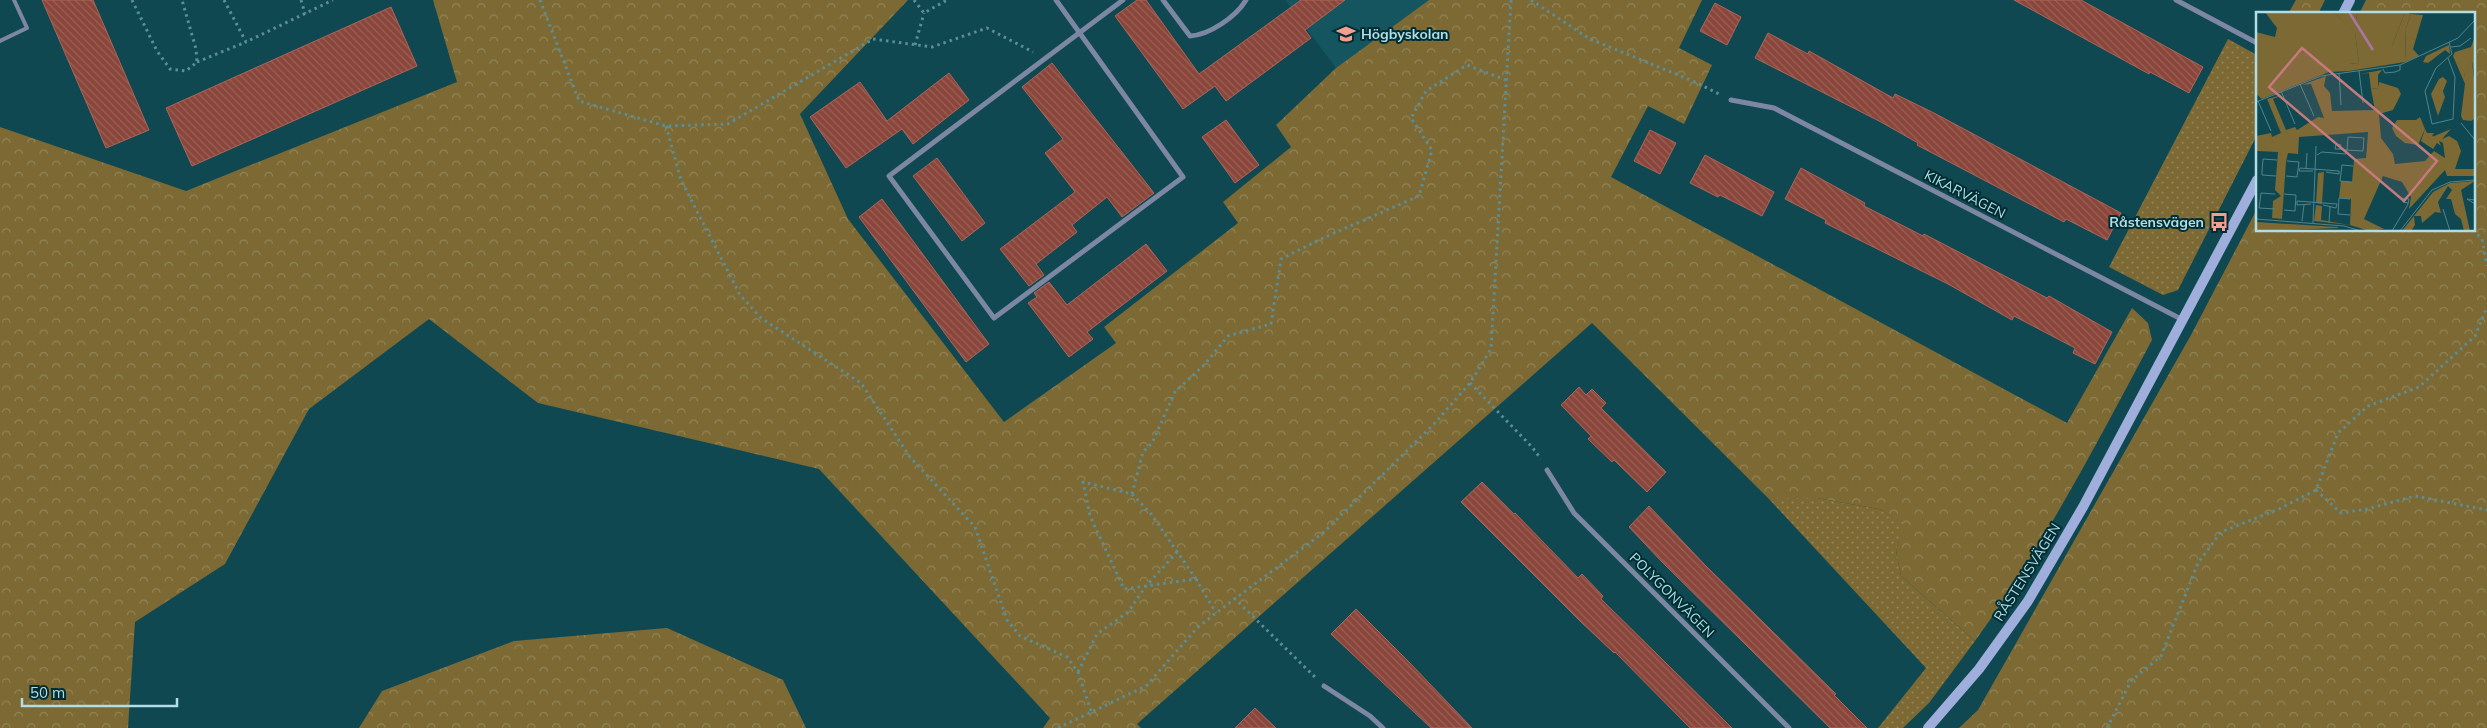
<svg xmlns="http://www.w3.org/2000/svg" width="2487" height="728" viewBox="0 0 2487 728" font-family="Mulish,sans-serif">
	<style>
		.built { fill: #14555f }
		.grass { fill: url(#grass-dots) }
		.forest { fill: url(#forest-crowns) }
		.building { fill: url(#building-back-hatch); stroke: #ad6459 }
		.lines { fill: none; stroke-linecap: round; stroke-linejoin: round }
		.path { stroke: #5b8e97; stroke-width: 3; stroke-dasharray: 2.5 4; stroke-linecap: butt }
		.lane { stroke: #7d87a2; stroke-width: 4 }
		.street { stroke: #7d87a2; stroke-width: 5 }
		.secondary { stroke: #9faeda; stroke-width: 10 }
		.labels { text-anchor: middle; stroke-width: 4; stroke-linejoin: round; paint-order: stroke }
		.poi-label { font-size: 14px; font-weight: bold; fill: #b1dee6; stroke: #002d33; text-anchor: start }
		.street-label { font-size: 14px; fill: #b1dee6; stroke: #002d33 }
		.inset-river { fill: none; stroke: #a977a4; stroke-width: 2.5 }
		.inset-road { fill: none; stroke: #50848d; stroke-width: 1 }
		.view { fill: #c57a7e; fill-opacity: 0.15; stroke: #c57a7e; stroke-width: 2.5 }
		.inset-edge { fill: none; stroke: #b1dee6; stroke-width: 2.5 }
	</style>
	<defs>
		<pattern id="grass-dots" width="8" height="8" patternUnits="userSpaceOnUse" patternTransform="scale(1.25)"><rect width="8" height="8" fill="#7c6933"/><path d="M2 2h.1M6 6h.1" fill="none" stroke="#92855a" stroke-width="1.8" stroke-linecap="round"/></pattern>
		<pattern id="forest-crowns" width="20" height="18" patternUnits="userSpaceOnUse" patternTransform="scale(1.25)"><rect width="20" height="18" fill="#7c6933"/><path d="M2 6a3 3 0 1 1 6 0M12 15a3 3 0 1 1 6 0" fill="none" stroke="#92855a"/></pattern>
		<pattern id="building-back-hatch" width="6" height="6" patternUnits="userSpaceOnUse" patternTransform="scale(1.25)"><rect width="6" height="6" fill="#8b463b"/><path d="M-1 5l2 2M0 0l6 6M5-1l2 2" fill="none" stroke="#996057"/></pattern>
	</defs>
	<rect width="100%" height="100%" fill="#0f4851"/>
	<path class="built" d="M1285 0H1429L1336 68Z"/>
	<path class="grass" d="M2228 39 2257 55V135L2178 290 2163 295 2109 267Z
		M1768 498H1816L1879 509 1905 523 1896 551 1901 576 1975 641 1929 703 1903 728H1878L1926 668Z"/>
	<path class="forest" d="M433 0H908L800 114 848 219 1004 422 1116 343 1104 327 1238 223 1223 202 1291 147 1276 125 1336 68 1429 0H1702L1679 48 1712 65 1684 124 1648 106 1611 177 2067 423 2132 308 2148 323 2152 340C2097 443 2043 547 1975 641L1901 576 1896 551 1904 523 1879 509 1816 498H1768L1592 323 1137 724 1141 728H1043L1050 718 819 469 538 403 429 319 309 409 225 564 135 622 128 728H0V127L186 191 457 82Z
		M2296 0H2325L2318 14H2288Z
		M2366 0H2487V728H1959L1978 710 2191 335 2257 209V230H2473V14H2359Z
		M667 628 783 680 806 728H359L382 691 514 641Z"/>
	<path class="building" d="M42 0H93L149 130 106 148Z
		M1137 0H1146L1199 74 1301 0H1345L1305 30 1311 38 1226 101 1215 86 1183 109 1115 16Z
		M2014 0H2081L2203 67 2189 93 2150 72 2149 74Z
		M1715 3 1741 17 1727 45 1700 31Z
		M391 7 417 66 192 166 166 108Z
		M1768 33 1808 54 1809 51 1893 98 1895 94 1934 113 2121 213 2107 240 2066 219 2064 222 2041 210 1917 145 1918 143 1881 122 1755 58Z
		M1052 63 1154 193 1122 217 1107 197 1072 225 1077 232 1036 264 1044 275 1029 286 1000 249 1075 192 1045 153 1063 139 1022 87Z
		M949 73 969 100 913 144 902 129 846 168 810 117 860 82 887 121Z
		M1226 120 1259 165 1235 183 1202 137Z
		M1650 130 1676 143 1660 174 1634 161Z
		M1705 155 1774 192 1762 216 1720 195 1718 197 1690 183Z
		M937 158 985 223 962 241 913 176Z
		M1801 168 1865 203 1864 206 1923 236 1924 234 2047 298 2049 296 2112 332 2095 364 2073 353 2075 348 2014 316 2012 320 1948 284 1825 223 1826 220 1785 199Z
		M882 199 989 344 966 362 859 217Z
		M1146 244 1167 271 1087 332 1093 339 1069 357 1028 303 1037 297 1034 293 1049 282 1067 305Z
		M1579 387 1586 395 1592 389 1606 403 1601 408 1666 472 1647 492 1614 460 1612 462 1588 439 1591 436 1561 405Z
		M1482 482 1514 514 1515 513 1578 578 1582 574 1603 596 1601 599 1732 728H1690L1615 652 1614 653 1579 620 1461 502Z
		M1649 506 1705 565 1836 694 1834 695 1867 728H1830L1662 562 1629 527Z
		M1356 609 1408 661 1472 728H1431L1331 634Z
		M1255 708 1276 728H1235Z"/>
	<g class="lines">
		<path class="path" d="M132 0 157 51 170 69 186 71 197 62 196 49 182 0
			M224 0 246 42 333 0
			M301 0 305 14
			M540 0 579 101 666 126 728 124 873 39 932 47 987 28 1033 52
			M914 0 924 13 947 0
			M1531 0 1590 39 1693 81 1721 95
			M915 45 924 13
			M197 62 246 42
			M666 126 681 180 740 295 761 318 861 383 910 457 975 527 1007 620 1020 636 1067 657 1078 672 1091 711
			M2473 230 2482 239 2487 266
			M1470 383 1532 447 1541 459
			M2316 490 2341 513 2367 509 2415 496 2487 510
			M1132 494 1143 452 1152 443 1175 392 1204 365 1228 336 1271 324 1281 259 1323 238 1419 196 1432 150 1411 118 1426 91 1467 65 1506 80
			M1196 579 1151 514 1132 494 1083 482 1090 516 1124 589 1196 579 1216 613
			M1234 598 1317 679
			M1078 672 1097 634 1128 612 1146 586 1177 552
			M1058 728 1146 686 1197 628 1216 613 1324 532 1434 424 1470 383 1491 349 1511 0
			M2107 728 2131 681 2161 656 2198 563 2221 532 2279 509 2316 490 2338 433 2368 406 2419 387 2475 336 2487 307"/>
		<path class="lane" d="M0 41 27 28 14 0"/>
		<path class="street" d="M1056 0 1183 177 994 318 889 176 1123 0
			M1163 0 1190 36C1209 35 1236 17 1246 0
			M2176 0 2257 43
			M1731 100 1774 108 2183 320
			M1547 470 1574 513 1789 728
			M1324 686 1370 716 1383 728"/>
		<path class="secondary" d="M2343 14 2350 0
			M1928 728 1979 669 2028 601 2083 507 2257 180"/>
	</g>
	<defs>
		<g id="school-bare" transform="scale(1.5)"><path d="M0-5L7-2L0 1L-7-2ZM-4 1L0 2.5L4 1V4Q0 6-4 4Z" fill="#f59d8e" stroke="#002d33" stroke-width="2.5" paint-order="stroke"/></g>
		<g id="bus-bare" transform="scale(1.5)"><path d="M-5-6H5V4H4V6H2V4H-2V6H-4V4H-5ZM-3.5-4V0h7V-4ZM-3.5 1.2v1.5H-2V1.2ZM2 1.2v1.5H3.5V1.2Z" fill="#f59d8e" stroke="#002d33" stroke-width="2.5" paint-order="stroke"/></g>
	</defs>
	<g fill-rule="evenodd">
		<use href="#school-bare" x="1346" y="34"/>
		<use href="#bus-bare" x="2219" y="222"/>
	</g>
	<g class="labels">
		<g class="poi-label">
			<text x="1361" y="39">Högbyskolan</text>
			<text x="2204" y="227" text-anchor="end">Råstensvägen</text>
		</g>
		<g class="street-label">
			<text transform="translate(1965 194) rotate(27)" y="5">KIKARVÄGEN</text>
			<text transform="translate(2027 572) rotate(-58)" y="5">RÅSTENSVÄGEN</text>
			<text transform="translate(1672 595) rotate(45)" y="5">POLYGONVÄGEN</text>
		</g>
	</g>
	<g transform="translate(2256 12)">
		<rect width="219" height="219" fill="#0f4851"/>
		<path d="M78 0H102L100 6 136 34 149 0 155 2 150 16 149 50 93 59V52L103 51 99 21ZM216 49 219 76 214 84 211 83 208 61ZM126 58 122 63V76L115 77 113 61 104 62ZM169 117 171 121H178L176 124 182 126 185 134 181 131 177 137 165 129ZM68 160 66 192 60 191 62 161ZM60 193 66 194 65 208 94 213 58 209Z" fill="#7c6933"/>
		<path d="M9 0H78L99 20 103 51 93 52V59L73 60 6 87 0 82V20L19 25 21 16ZM102 0H149L136 34 121 32 100 6ZM155 2 167 3 157 37 163 44 149 50 150 16ZM219 24V64L216 50 208 62 213 75 211 83 219 76 218 107 215 109 207 108 205 104 209 72 197 44 199 40 215 35ZM193 33 194 42 189 38 172 51 167 50 170 44ZM70 64 68 74 74 81 76 99 119 98 115 77 122 76 123 70 142 76 145 82 137 98 123 102 125 126 137 142 139 152 169 149 178 139 189 146 187 131 176 125 195 117 186 127 193 124 201 129 205 139 199 157H219V164H191L189 158 153 197 155 185 146 170 127 164 108 207 128 217 113 219 94 213 95 187 83 186 85 169 96 170 98 147 110 146 112 120 43 125 42 142 32 141 30 150 26 207 16 206 17 189 25 184 19 178 22 140 0 139V124L15 121 16 125 25 121 11 87 26 83 17 87 30 118 39 115 41 118 62 105 68 106 55 72 46 73ZM187 65 191 69 187 79 189 85 182 104 175 82 183 67ZM164 105 169 117 162 133 149 131 140 124 136 116 141 108H160ZM219 169 205 178 214 219H208L205 207 199 202 195 187H190L196 178 192 174 182 190 185 201 179 200 166 211 165 204H158L159 213 155 219H146L177 180 194 171ZM0 210 81 215 83 216 0 219Z" fill="#7c6933"/>
		<path class="inset-river" d="M93 0 117 38"/>
		<path class="inset-road" d="M195 35 204 34 215 26M192 46 199 65 197 107 176 112 169 79 180 56 196 42 193 30M127 57 129 61 139 60 144 58V53M103 59 107 91M83 61 85 93M44 72 58 104M25 79 39 112M2 89 15 119M0 90 65 64 144 53 202 26 219 8M205 111 219 128M61 143 66 140 90 142 91 138 92 125 108 126 107 139 91 138 84 137H79L80 132 85 133 84 137M50 157 51 141M57 159H43L44 156 83 159V162L70 160M20 164 6 163V159L7 147 21 148M30 164 41 165 43 150 31 149M96 170 84 169 86 153 97 154M19 182 5 181 3 196 19 197M219 188 211 187 219 192M55 192 41 193V189L81 192 80 196 67 193M187 197 194 219M28 198 39 199 40 183 28 182M94 203 82 202 83 186 94 187M0 207 88 214 105 219M46 209 48 193M57 211 60 134M73 211 74 195M136 219 151 194 152 192 153 187 148 186 147 190 152 191M144 219 176 178 194 170 219 168"/>
		<path class="view" d="M46 36 181 149 148 189 13 75Z"/>
		<rect width="219" height="219" class="inset-edge"/>
	</g>
	<path d="M22 698v8h155v-8" fill="none" stroke="#b1dee6" stroke-width="2.5"/>
	<text x="30" y="698" font-size="15" fill="#b1dee6" stroke="#002d33" stroke-width="4" paint-order="stroke">50 m</text>
</svg>
